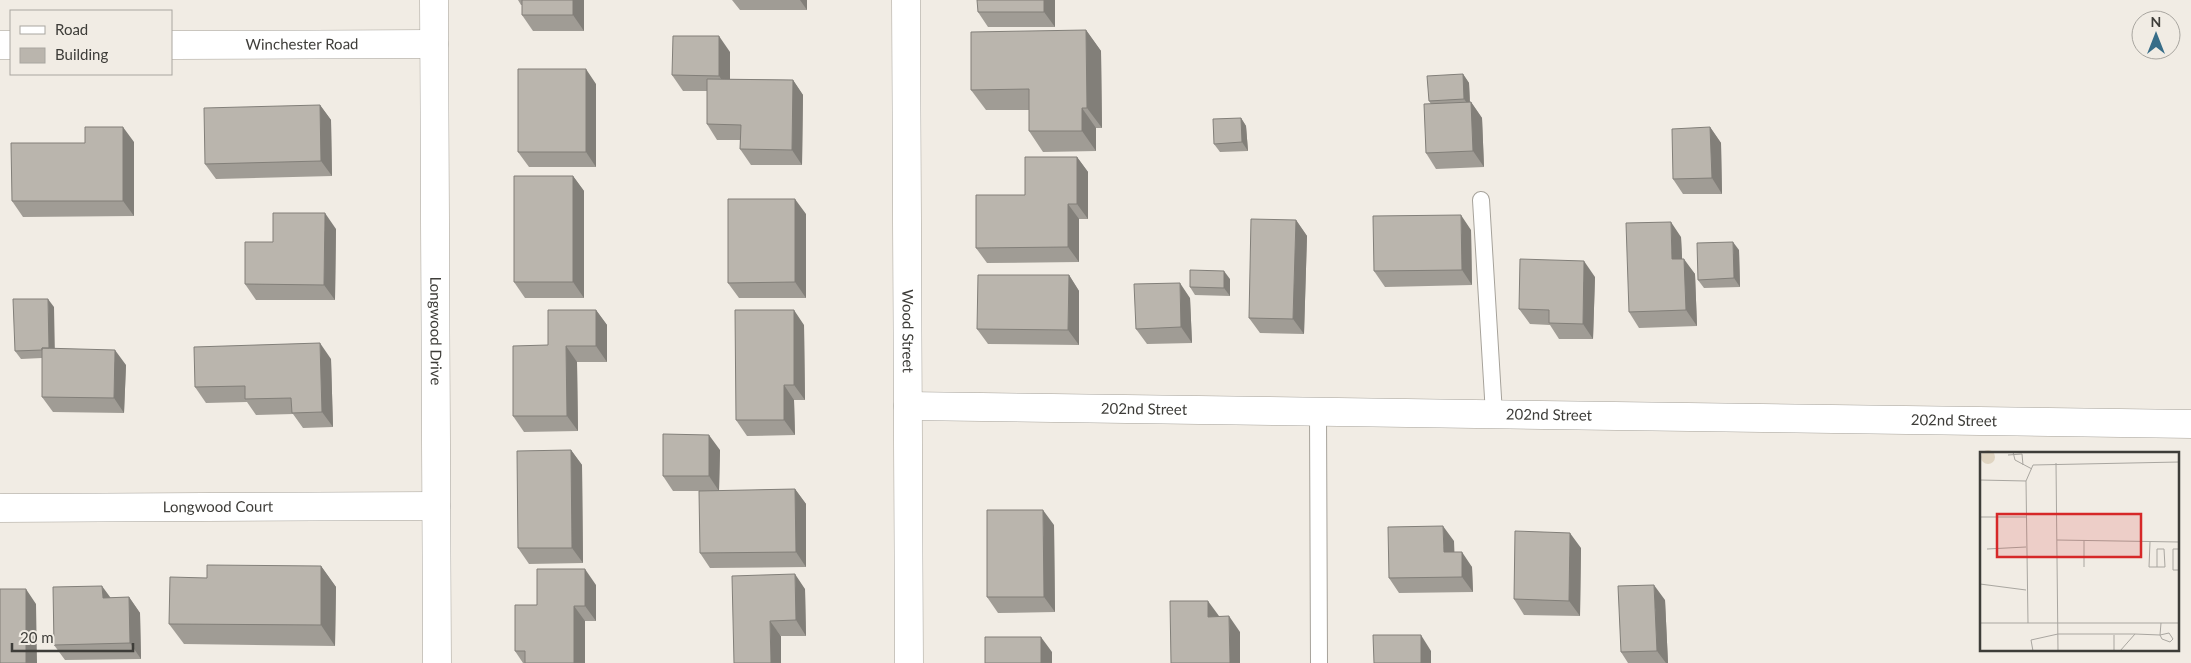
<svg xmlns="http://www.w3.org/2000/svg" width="2191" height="663" viewBox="0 0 2191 663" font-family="Lato,sans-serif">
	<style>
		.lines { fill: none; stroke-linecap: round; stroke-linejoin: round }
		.service-casing { stroke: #a6a29a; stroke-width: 18 }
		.minor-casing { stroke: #a6a29a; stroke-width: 29 }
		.service { stroke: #fff; stroke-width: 16 }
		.minor { stroke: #fff; stroke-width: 28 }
		.wall { fill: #a09c95 }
		.shaded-wall { fill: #827f79 }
		.building { fill: #bab5ad; stroke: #827f79 }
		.labels { text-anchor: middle; stroke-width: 5; stroke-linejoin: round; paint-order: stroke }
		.street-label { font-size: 15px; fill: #3e3d39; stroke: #f1ece4 }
		.inset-road { fill: none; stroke: #a9a6a0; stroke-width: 1 }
		.view { fill: #d62828; fill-opacity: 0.15; stroke: #d62828; stroke-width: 2.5 }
		.inset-edge { fill: none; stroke: #3e3d39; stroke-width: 2.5 }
	</style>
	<rect width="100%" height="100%" fill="#f1ece4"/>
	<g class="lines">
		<g class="service-casing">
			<path id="service" d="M1481 200 1494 414
				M1318 411 1319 663"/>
		</g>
		<g class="minor-casing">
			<g id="minor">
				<path id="s1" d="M434 0 437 663"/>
				<path id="s2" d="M906 0 909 663"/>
				<path d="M0 45H11"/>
				<path id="s3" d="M171 45 434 44"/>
				<path id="s4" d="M908 406 2191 424"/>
				<path id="s5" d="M0 508 436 506"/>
			</g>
		</g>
		<use href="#service" class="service"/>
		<use href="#minor" class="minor"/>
	</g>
	<path class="wall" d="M518 0H584V31H533L522 15V5H521Z
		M732 0H807V10H740Z
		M1055 0V27H988L978 12Z
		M1086 30 1101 51 1102 128H1096V151L1043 152 1029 131V110H986L971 90Z
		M730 52V79L793 80 803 95 802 165H751L740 149V140H717L707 124V91H683L672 75Z
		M1463 74 1469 83 1470 102H1471L1482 118 1484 167 1436 169 1426 153 1431 104 1429 101Z
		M596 84V167H529L518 152Z
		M320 105 331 120 332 176 216 179 205 164Z
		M1241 118 1246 126 1248 151 1220 152 1214 144Z
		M1710 127 1721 143 1722 194H1683L1673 179Z
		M134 142V216L23 217 12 201 85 143Z
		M1077 157 1088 172V219H1079V262L987 263 976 248 1025 195Z
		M573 176 584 191V298H525L514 282Z
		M806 214V298H739L728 283Z
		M1296 220 1307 236 1304 334 1260 333 1249 318Z
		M336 229 335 300H256L245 284 273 242Z
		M1471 230 1472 285 1385 287 1374 271Z
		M1681 237 1682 259 1695 274 1697 326 1639 328 1629 312Z
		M1739 250 1740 287 1704 288 1698 280Z
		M1069 275 1079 291V345L988 344 977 329Z
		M1595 277 1593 339H1559L1550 325 1530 324 1519 309Z
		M1230 279V296L1195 295 1190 287Z
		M1190 298 1192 343 1147 344 1136 329Z
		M54 307V348L126 365 124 413 53 412 42 397V358L21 359 15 351Z
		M596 310 607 325V362H577L578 431 524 432 513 416 548 345Z
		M804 325 805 400H794L795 435 747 436 736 420Z
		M331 359 333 427 303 428 293 414 256 415 247 402 206 403 195 387Z
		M571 450 582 465 583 563 529 564 518 548Z
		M720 450 719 491 795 489 806 504V567L710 568 700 553 705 491H673L663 476Z
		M1054 525 1055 612 998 613 987 597Z
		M1454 541V552L1472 567 1473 592 1399 593 1389 578Z
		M1581 548 1580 616 1524 615 1514 599Z
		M321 566 336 587 335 646 184 644 169 624 207 578Z
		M732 576 805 589 806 636H781Z
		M596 585V621H585V663H523L515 651 537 605Z
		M129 597 140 613 141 659 65 660 54 645 110 598Z
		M1665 600 1668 663H1628L1621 652Z"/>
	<path class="shaded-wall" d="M573 0H584V31L573 15Z
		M800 0H807V10Z
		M1044 0H1055V27L1044 12Z
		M1086 30 1101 51 1102 128 1087 108Z
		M719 36 730 52V91L719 76Z
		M586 69 596 84V167L586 152Z
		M1463 74 1469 83 1470 107 1464 99Z
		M793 80 803 95 802 165 792 150Z
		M1471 102 1482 118 1484 167 1473 151Z
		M320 105 331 120 332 176 321 161Z
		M1082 108 1096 128V151L1082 131Z
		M1241 118 1246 126 1248 151 1242 142Z
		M123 127 134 142V216L123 201Z
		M1710 127 1721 143 1722 194 1712 178Z
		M1077 157 1088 172V219L1077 204Z
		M573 176 584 191V298L573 282Z
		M795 199 806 214V298L795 282Z
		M1068 204 1079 219V262L1068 247Z
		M325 213 336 229 335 300 324 285Z
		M1461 215 1471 230 1472 285 1462 270Z
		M1296 220 1307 236 1304 334 1293 319Z
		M1671 222 1681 237 1683 275 1672 259Z
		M1733 242 1739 250 1740 287 1734 278Z
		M1684 259 1695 274 1697 326 1686 310Z
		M1584 261 1595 277 1593 339 1583 324Z
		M1224 271 1230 279V296L1224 288Z
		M1069 275 1079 291V345L1068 330Z
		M1180 283 1190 298 1192 343 1181 327Z
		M48 299 54 307 55 358 49 350Z
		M596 310 607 325V362L596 346Z
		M794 310 804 325 805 400 794 385Z
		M320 343 331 359 333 427 322 412Z
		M566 346 577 362 578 431 567 416Z
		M115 350 126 365 124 413 114 398Z
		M784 385 794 400 795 435 784 420Z
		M709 435 720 450 719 491 709 476Z
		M571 450 582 465 583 563 572 548Z
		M795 489 806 504V567L796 552Z
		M1043 510 1054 525 1055 612 1044 597Z
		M1443 526 1454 541 1455 567 1444 552Z
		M1570 533 1581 548 1580 616 1569 601Z
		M1462 552 1472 567 1473 592 1462 577Z
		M321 566 336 587 335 646 321 625Z
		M585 569 596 585V621L585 606Z
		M795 574 805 589 806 636 796 620Z
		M1654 585 1665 600 1668 663H1666L1657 651Z
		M102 586 113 601 103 598Z
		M26 589 36 604 37 663H26Z
		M129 597 140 613 141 659 130 643Z
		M1208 601 1219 616V632L1208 617Z
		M574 606 585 621V663H574Z
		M1229 616 1240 632V663H1230Z
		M770 621 781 636V663H771Z
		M1421 635 1431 651V663H1421Z
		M1041 637 1052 652V663H1041Z"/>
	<path class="building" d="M522 0H573V15H522Z
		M977 0H1044V12H978Z
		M1086 30 1087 108H1082V131H1029V89L971 90V32Z
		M673 36H719V76L672 75Z
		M518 69H586V152H518Z
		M1463 74 1464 99 1429 101 1427 76Z
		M707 79 793 80 792 150 740 149 741 125 707 124Z
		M1471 102 1473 151 1426 153 1424 104Z
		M320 105 321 161 205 164 204 108Z
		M1241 118 1242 142 1214 144 1213 119Z
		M85 127H123V201H12L11 143H85Z
		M1710 127 1712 178 1673 179 1672 129Z
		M1025 157H1077V204H1068V247L976 248V195H1025Z
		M514 176H573V282H514Z
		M728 199H795V282L728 283Z
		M273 213H325L324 285 245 284V242H273Z
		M1461 215 1462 270 1374 271 1373 216Z
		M1251 219 1296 220 1293 319 1249 318Z
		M1671 222 1672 259H1684L1686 310 1629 312 1626 223Z
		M1733 242 1734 278 1698 280 1697 243Z
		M1520 259 1584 261 1583 324 1549 323V310L1519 309Z
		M1190 270 1224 271V288L1190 287Z
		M978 275H1069L1068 330 977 329Z
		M1180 283 1181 327 1136 329 1134 284Z
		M13 299H48L49 348H42V350L15 351Z
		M548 310H596V346H566L567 416H513V346L548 345Z
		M735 310H794V385H784V420H736Z
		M320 343 322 412 292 413 291 398 245 399V386L195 387 194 347Z
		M42 348 115 350 114 398 42 397Z
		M663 434 709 435V476H663Z
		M571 450 572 548H518L517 451Z
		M795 489 796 552 700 553 699 491Z
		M987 510H1043L1044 597H987Z
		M1443 526 1444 552H1462V577L1389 578 1388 527Z
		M1515 531 1570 533 1569 601 1514 599Z
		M207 565 321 566V625L169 624 170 577 207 578Z
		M537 569H585V606H574V663H525V651H515V605H537Z
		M795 574 796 620 770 621 771 663H734L732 576Z
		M1654 585 1657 651 1621 652 1618 586Z
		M102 586 103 598 129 597 130 643 54 645 53 587Z
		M0 589H26V663H0Z
		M1170 601H1208V617L1229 616 1230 663H1171Z
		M1373 635H1421V663H1374Z
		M985 637H1041V663H985Z"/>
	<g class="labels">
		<g class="street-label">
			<text dy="5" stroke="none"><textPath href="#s3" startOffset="131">Winchester Road</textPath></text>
			<text dy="5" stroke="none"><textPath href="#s1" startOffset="331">Longwood Drive</textPath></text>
			<text dy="5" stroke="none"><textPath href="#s2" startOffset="331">Wood Street</textPath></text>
			<text dy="5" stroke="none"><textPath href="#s4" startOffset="236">202nd Street</textPath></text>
			<text dy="5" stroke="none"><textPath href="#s4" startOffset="641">202nd Street</textPath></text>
			<text dy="5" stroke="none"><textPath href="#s4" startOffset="1046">202nd Street</textPath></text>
			<text dy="5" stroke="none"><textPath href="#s5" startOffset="218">Longwood Court</textPath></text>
		</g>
	</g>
	<g transform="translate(1980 452)">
		<rect width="199" height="199" fill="#f1ece4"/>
		<path d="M1 5a7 7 0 1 1 14 0a7 7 0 1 1-14 0Z" fill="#dfd4c1"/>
		<path class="inset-road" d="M33 0 35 8 52 17M28 3 42 2 43 13M76 11 78 199M0 28 46 29M0 65H46M77 88 199 90M104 89V115M170 90 169 115H185L184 97H177V115M7 97 46 95M199 97H193V118H199M0 132 46 138M0 171H199M48 171 46 29 53 13 199 10M134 183V199M53 199 51 188 78 182H155M140 199 155 182 180 183 189 181 193 187 190 190 182 187 180 183 181 171"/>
		<path class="view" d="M17 62H161V105H17Z"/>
		<rect width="199" height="199" class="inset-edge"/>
	</g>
	<rect x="10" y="10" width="162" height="65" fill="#f1ece4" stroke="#a9a6a0"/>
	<rect x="20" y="26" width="25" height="8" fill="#ffffff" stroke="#a9a6a0"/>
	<text x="55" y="35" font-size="15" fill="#3e3d39">Road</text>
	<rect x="20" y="48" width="25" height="15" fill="#bab5ad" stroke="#a9a6a0"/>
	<text x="55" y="60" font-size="15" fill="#3e3d39">Building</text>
	<g transform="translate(2156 35)"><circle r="24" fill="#f1ece4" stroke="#a9a6a0"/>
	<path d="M0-4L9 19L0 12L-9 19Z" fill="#376d88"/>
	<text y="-8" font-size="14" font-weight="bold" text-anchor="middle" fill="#3e3d39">N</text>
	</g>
	<path d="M12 643v8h121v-8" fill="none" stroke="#3e3d39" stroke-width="2.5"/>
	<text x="20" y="643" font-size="15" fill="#3e3d39" stroke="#f1ece4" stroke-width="4" paint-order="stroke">20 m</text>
</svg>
